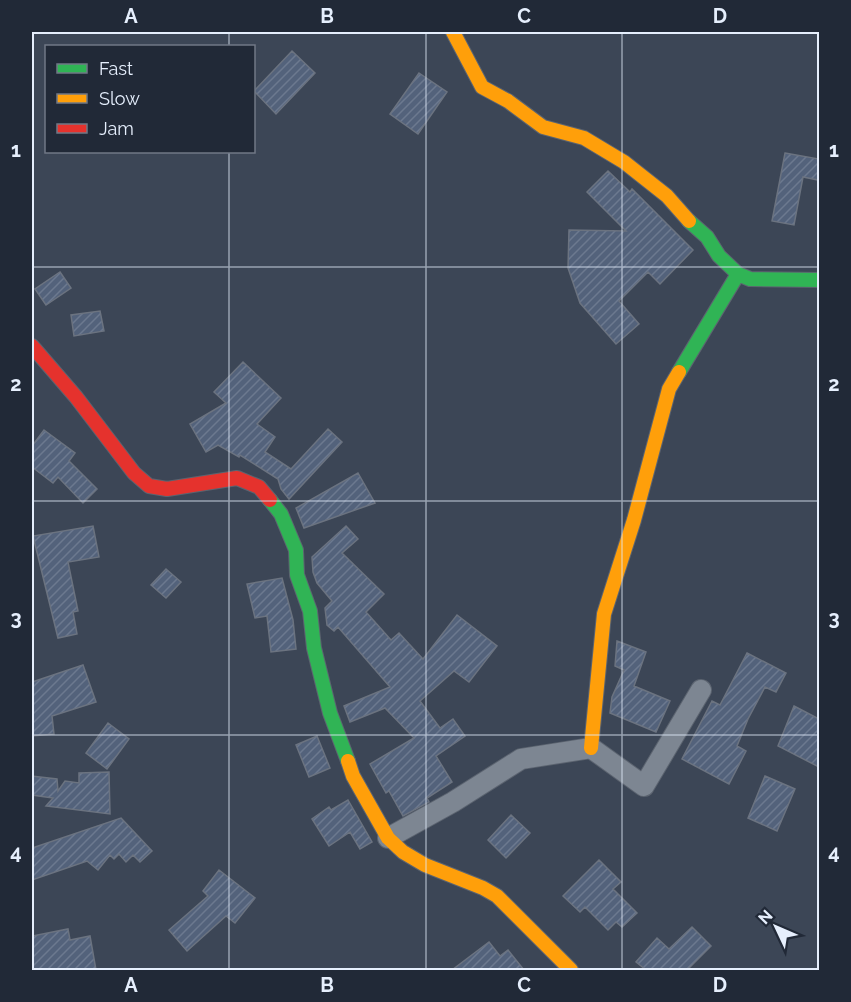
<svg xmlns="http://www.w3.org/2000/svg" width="851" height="1002" viewBox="0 0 851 1002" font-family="Raleway,sans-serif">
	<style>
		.building { fill: url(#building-hatch); stroke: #6b7380; stroke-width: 1.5 }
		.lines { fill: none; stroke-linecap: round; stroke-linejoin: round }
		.street-casing { stroke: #5c6470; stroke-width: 22 }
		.fast-casing { stroke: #5c6470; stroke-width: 16 }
		.slow-casing { stroke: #5c6470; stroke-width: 16 }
		.jam-casing { stroke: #5c6470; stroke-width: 16 }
		.street { stroke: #7d8692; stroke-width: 20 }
		.fast { stroke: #30b455; stroke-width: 14 }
		.slow { stroke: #ff9f0a; stroke-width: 14 }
		.jam { stroke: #e5322d; stroke-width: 14 }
		.grid { fill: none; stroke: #e6effd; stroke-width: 1.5; stroke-opacity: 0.55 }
		.neatline { fill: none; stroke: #e6effd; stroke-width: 2 }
		.grid-label { font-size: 20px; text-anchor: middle; font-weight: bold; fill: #e6effd }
	</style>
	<defs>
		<pattern id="building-hatch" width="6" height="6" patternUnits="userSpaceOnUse" patternTransform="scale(1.5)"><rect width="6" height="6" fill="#53627b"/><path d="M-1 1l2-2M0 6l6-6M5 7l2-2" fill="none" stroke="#6c798f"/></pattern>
	</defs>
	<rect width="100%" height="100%" fill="#3c4656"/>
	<path class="building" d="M292 51 315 73 276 114 254 91Z
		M419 73 447 92 418 134 390 114Z
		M785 153 819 159 818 180 803 177 794 225 772 221Z
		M608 171 630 192 632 189 693 250 660 284 648 272 619 301 639 324 616 344 580 303 568 268 569 230 626 231 587 192Z
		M60 272 71 288 46 305 35 289Z
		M100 311 104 331 74 336 71 315Z
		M243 362 281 398 257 424 275 437 265 452 291 469 328 429 342 442 289 499 281 489 278 479 240 455 239 457 218 445 206 452 190 424 226 403 214 392Z
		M44 430 75 453 69 461 97 489 83 503 58 477 53 483 32 467V446Z
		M358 473 375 503 304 528 296 508Z
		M93 526 99 557 68 562 78 611 73 612 77 634 58 638 33 536Z
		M346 526 358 539 342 553 384 594 366 612 391 640 399 633 423 659 457 615 497 646 469 682 454 671 420 701 440 728 453 719 465 736 436 756 452 782 427 798 429 802 403 816 389 791 386 793 370 764 414 738 385 708 350 722 344 706 390 687 338 627 334 631 327 625 325 608 332 601 317 583 313 572 312 557Z
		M166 569 181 582 166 598 151 585Z
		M282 578 293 620 296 649 271 652 267 616 255 618 247 584Z
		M617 641 646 652 634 686 670 701 656 732 610 713 612 697 624 670 615 666Z
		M747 653 786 673 776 692 765 687 748 719 737 746 746 751 729 784 682 759 712 701 720 705Z
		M83 665 96 702 52 716 54 734 32 736V682Z
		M794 706 819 719V767L778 746Z
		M108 723 129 739 107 769 86 753Z
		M317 736 330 768 309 777 296 745Z
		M109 772 110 814 46 806 53 798 32 795V776L57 779 58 791 65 781 79 783V773Z
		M765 776 795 789 777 831 748 818Z
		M348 800 372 842 360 849 350 832 329 846 312 819 329 807 331 810Z
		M511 815 530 833 506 858 488 840Z
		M121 818 152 851 140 862 133 855 126 862 119 854 114 859 110 855 98 870 87 861 32 880V848Z
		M599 860 621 882 613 889 637 913 622 927 616 922 608 930 585 907 580 912 563 896Z
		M219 870 255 898 235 923 226 916 187 951 169 930 208 896 203 891Z
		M692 927 711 946 687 970H646L636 962 657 938 669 949Z
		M68 929 70 940 90 936 96 970H32V936Z
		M489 942 500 956 508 950 524 970H452Z"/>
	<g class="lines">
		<g class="street-casing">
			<path id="street" d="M388 838 453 802 521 759 591 748 644 786 701 690"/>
		</g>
		<g class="fast-casing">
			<path id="fast" d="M689 221 707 237 719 256 738 274 750 279 820 280
				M679 372 738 274
				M270 500 281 514 296 550 297 575 310 611 314 648 330 713 348 761"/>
		</g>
		<g class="slow-casing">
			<path id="slow" d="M453 32 482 87 508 101 543 127 584 138 624 162 667 196 689 221
				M591 748 604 614 634 520 669 389 679 372
				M348 761 353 776 388 838 403 852 425 865 483 888 497 896 571 970"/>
		</g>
		<g class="jam-casing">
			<path id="jam" d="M32 346 76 397 134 473 149 486 167 489 237 478 259 487 270 500"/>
		</g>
		<use href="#street" class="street"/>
		<use href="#fast" class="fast"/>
		<use href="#slow" class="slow"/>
		<use href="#jam" class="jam"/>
	</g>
	<path class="grid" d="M229 32V46M426 32V970M622 32V970M229 152V970M32 267H820M32 501H820M32 735H820"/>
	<rect width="851" height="1002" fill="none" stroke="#212937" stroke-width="66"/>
	<rect x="45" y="45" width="210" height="108" fill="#212937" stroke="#707886" stroke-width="1.5"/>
	<rect x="57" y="64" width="30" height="9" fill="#30b455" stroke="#707886" stroke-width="1.5"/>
	<text x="99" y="75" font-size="18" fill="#e6effd">Fast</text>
	<rect x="57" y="94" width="30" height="9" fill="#ff9f0a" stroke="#707886" stroke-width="1.5"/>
	<text x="99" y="105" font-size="18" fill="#e6effd">Slow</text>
	<rect x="57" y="124" width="30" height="9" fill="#e5322d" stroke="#707886" stroke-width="1.5"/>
	<text x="99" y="135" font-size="18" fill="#e6effd">Jam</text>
	<g transform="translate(776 927) rotate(314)" stroke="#212937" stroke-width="4.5" paint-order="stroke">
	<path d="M0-4.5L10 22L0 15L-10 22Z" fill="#e6effd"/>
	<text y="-9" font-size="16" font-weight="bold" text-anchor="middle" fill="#e6effd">N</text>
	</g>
	<rect x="33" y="33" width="785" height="936" class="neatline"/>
	<g class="grid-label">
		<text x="131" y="23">A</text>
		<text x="327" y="23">B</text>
		<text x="524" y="23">C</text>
		<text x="720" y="23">D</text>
		<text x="16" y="157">1</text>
		<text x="834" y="157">1</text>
		<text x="16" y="391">2</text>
		<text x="834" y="391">2</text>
		<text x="16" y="625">3</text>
		<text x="834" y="625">3</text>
		<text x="16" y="859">4</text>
		<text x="834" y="859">4</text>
		<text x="131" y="992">A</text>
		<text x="327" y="992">B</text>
		<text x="524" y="992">C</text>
		<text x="720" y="992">D</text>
	</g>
</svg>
